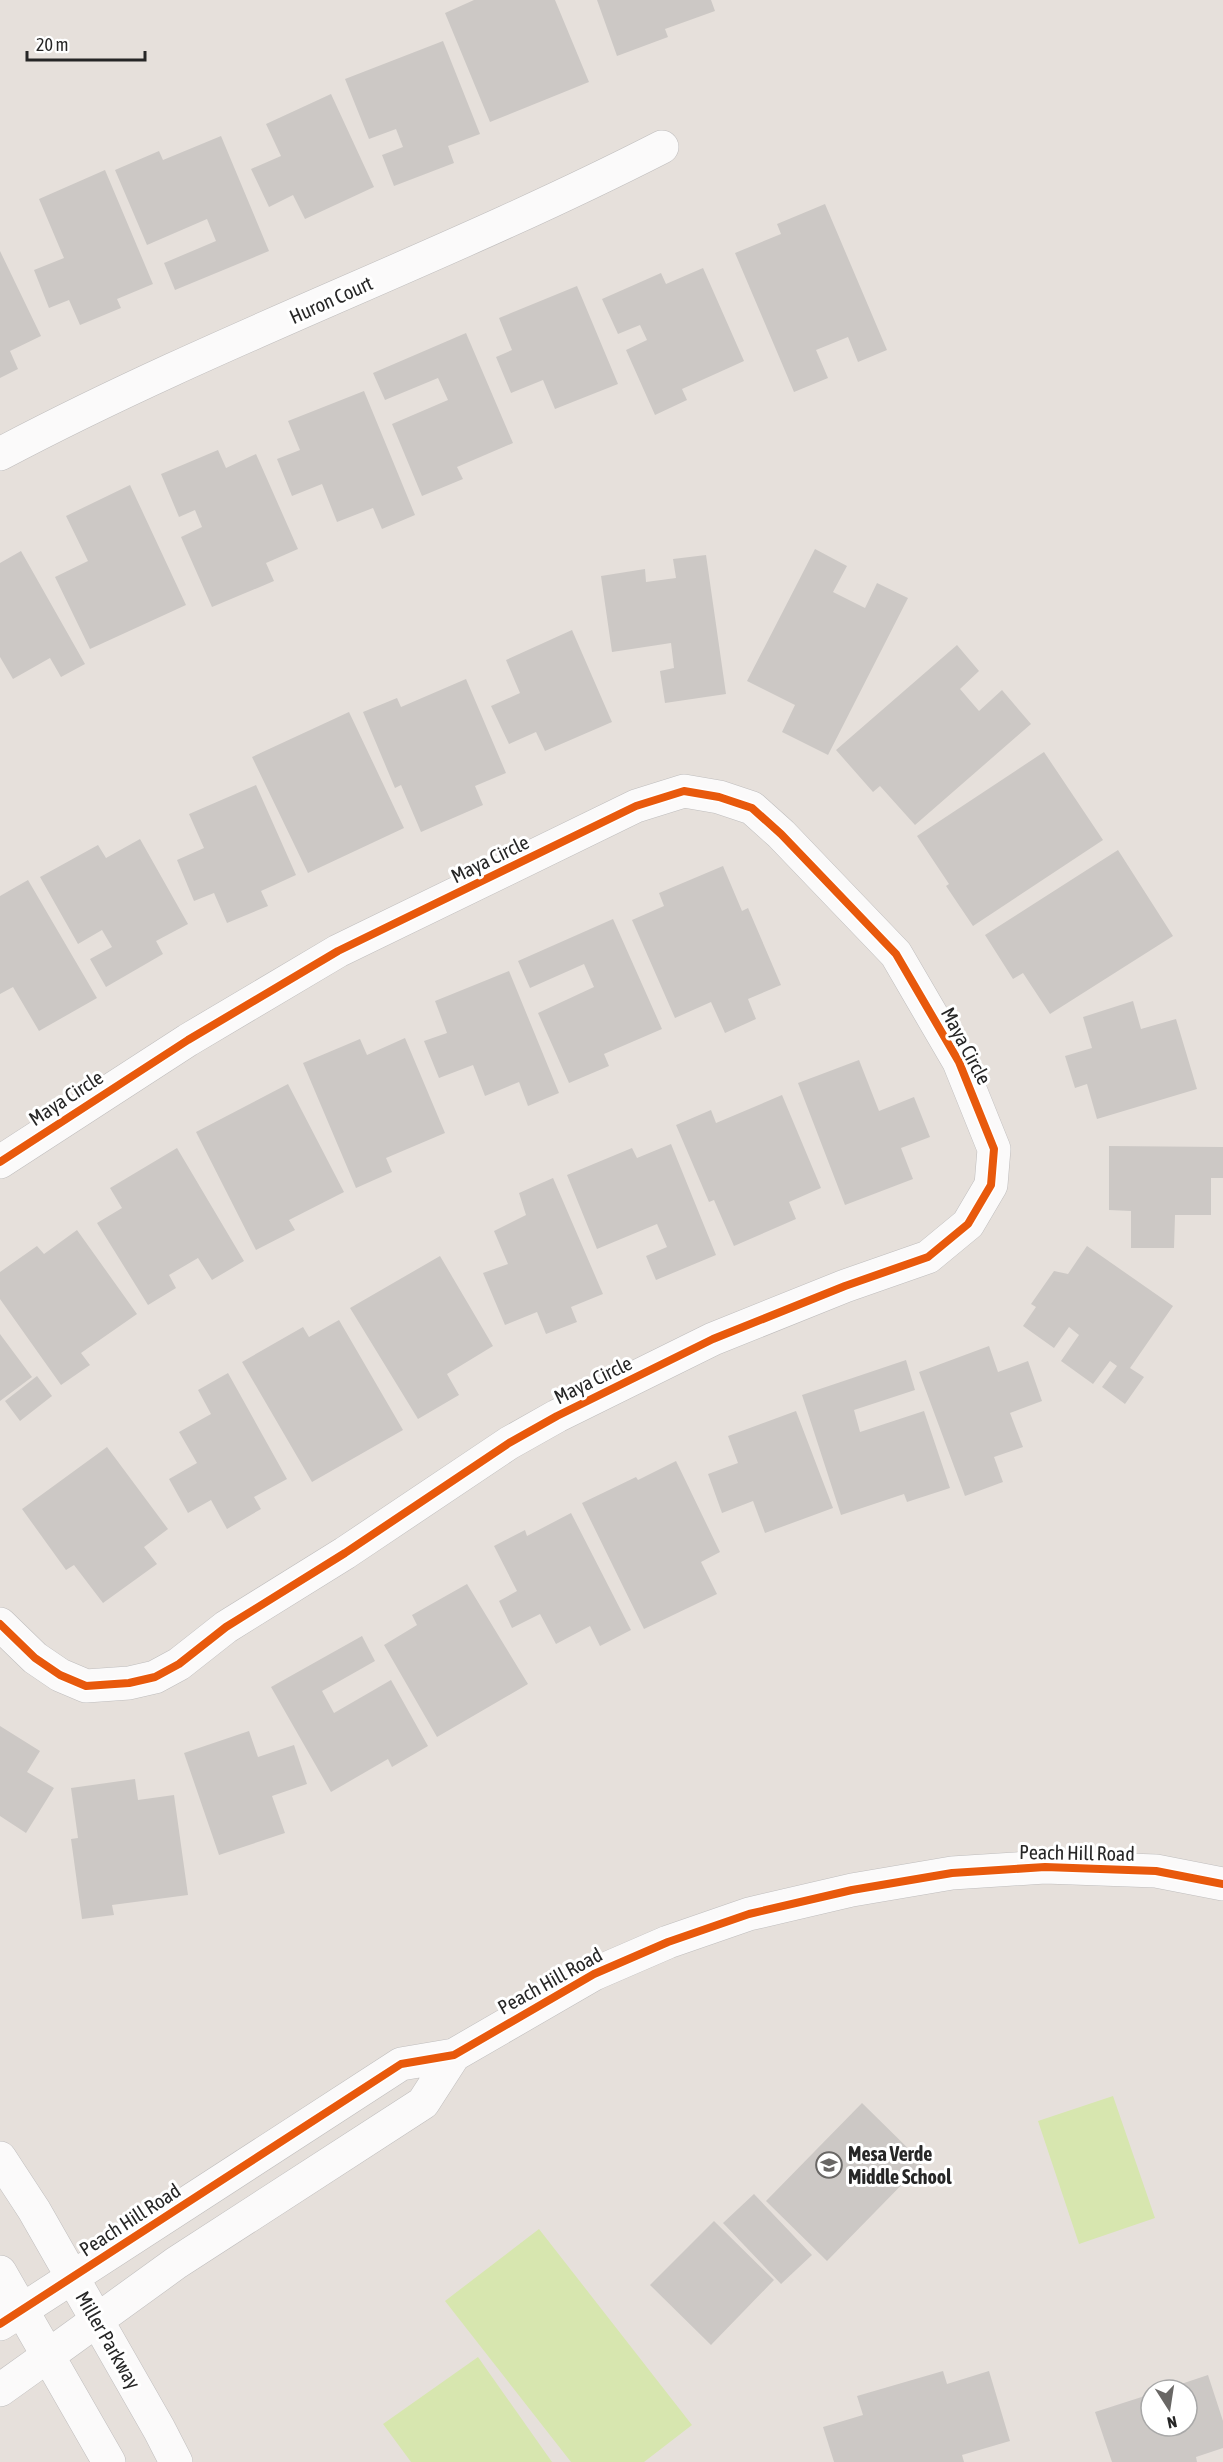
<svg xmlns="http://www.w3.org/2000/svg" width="1223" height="2462" viewBox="0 0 1223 2462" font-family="'Asap Condensed',sans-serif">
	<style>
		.pitch { fill: #d7e6af }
		.building { fill: #ccc8c5 }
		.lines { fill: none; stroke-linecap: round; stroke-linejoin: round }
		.minor-casing { stroke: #bfbdbd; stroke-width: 34 }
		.tertiary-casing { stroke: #bfbdbd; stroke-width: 34 }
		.minor { stroke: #fbfafa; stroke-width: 33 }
		.tertiary { stroke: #fbfafa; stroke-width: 33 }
		.cycleway-casing { stroke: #fff; stroke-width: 11 }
		.cycleway { stroke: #e8590c; stroke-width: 8 }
		.labels { text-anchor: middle; stroke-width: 6; stroke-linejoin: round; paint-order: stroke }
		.street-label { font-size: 20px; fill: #262626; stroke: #fff }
		.poi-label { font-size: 20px; font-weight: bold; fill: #262626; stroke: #fff; text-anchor: start }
	</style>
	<rect width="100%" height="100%" fill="#e6e0db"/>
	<path class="pitch" d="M1113 2096 1155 2218 1079 2244 1038 2121Z
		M539 2229 692 2425 644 2462H571L445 2301Z
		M478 2357 552 2462H411L383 2424Z"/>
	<path class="building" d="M474 0H555L589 82 490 122 445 13Z
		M597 0H711L715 11 665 29 668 37 617 56Z
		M443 41 480 134 448 146 454 163 394 186 382 155 403 147 396 129 369 139 345 79Z
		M331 94 374 187 305 219 293 195 269 207 251 169 281 156 266 124Z
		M221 136 269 251 175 290 164 263 216 241 207 219 147 245 115 170 159 151 163 160Z
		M105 170 153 284 117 299 121 308 80 325 69 300 49 308 34 270 64 258 39 199Z
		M825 204 887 350 858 362 848 337 816 350 828 378 794 392 735 253 781 234 777 224Z
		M0 251 41 336 10 351 18 369 0 378Z
		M703 268 744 361 682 389 687 400 655 415 626 350 647 340 640 325 618 334 602 299 661 273 666 284Z
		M577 286 618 384 555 409 543 380 511 393 496 357 512 350 499 318Z
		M466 333 513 443 457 467 463 479 422 496 392 424 448 400 438 378 385 400 373 373Z
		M364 391 415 515 382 529 373 508 337 522 322 484 292 496 277 459 300 450 288 421Z
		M218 450 226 468 256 454 298 549 266 563 274 581 212 607 181 537 202 527 195 510 179 517 161 474Z
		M130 485 186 605 90 649 55 577 88 561 66 516Z
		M815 549 847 566 833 592 865 608 877 583 908 598 828 755 782 732 795 705 747 681Z
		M21 551 85 664 61 677 50 658 13 679 0 657V563Z
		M706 555 726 694 665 703 660 671 674 668 671 643 612 652 601 576 645 569 646 582 676 578 673 559Z
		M572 630 612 722 545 751 536 732 509 744 491 706 520 693 506 660Z
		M957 645 979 671 960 689 979 711 1002 690 1031 724 915 825 880 786 873 792 836 750Z
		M466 679 506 773 475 786 483 805 421 832 401 785 395 788 363 712 397 698 401 707Z
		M349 712 404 828 308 873 252 757Z
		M1044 752 1103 840 973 926 946 886 949 884 917 836Z
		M256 785 296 875 261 891 268 906 227 923 214 893 194 901 177 860 204 848 189 814Z
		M140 839 188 924 156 941 163 954 106 987 90 959 112 947 102 930 78 944 40 877 98 845 106 858Z
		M1118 850 1173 936 1050 1014 1023 973 1013 979 985 935Z
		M723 866 742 911 748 908 781 985 748 999 756 1019 725 1033 711 1002 675 1018 632 920 664 906 659 893Z
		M28 880 97 998 39 1031 13 987 0 994V896Z
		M613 919 662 1029 604 1054 609 1066 569 1083 538 1013 594 987 584 964 530 988 518 961Z
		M509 971 559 1093 528 1106 519 1082 485 1096 473 1065 439 1078 424 1041 447 1033 435 1001Z
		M1133 1001 1141 1029 1176 1019 1197 1089 1097 1119 1087 1084 1075 1088 1065 1056 1092 1048 1083 1017Z
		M405 1038 445 1133 386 1158 392 1172 356 1188 303 1063 360 1039 367 1055Z
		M859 1060 879 1111 914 1097 930 1137 901 1148 913 1179 845 1205 798 1083Z
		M288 1084 344 1192 289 1220 295 1230 256 1250 196 1132Z
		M782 1095 821 1188 789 1202 796 1219 734 1246 714 1200 709 1202 676 1125 711 1110 716 1123Z
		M671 1144 716 1255 656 1280 646 1256 667 1247 657 1224 597 1249 567 1175 632 1148 637 1158Z
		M1109 1146 1223 1147V1178H1211V1215H1175L1174 1248H1131V1211L1109 1210Z
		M177 1148 244 1261 212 1280 198 1258 169 1275 176 1288 148 1305 97 1223 122 1208 110 1188Z
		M553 1178 603 1294 571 1307 577 1322 546 1334 537 1312 505 1325 483 1273 508 1264 494 1231 526 1215 519 1193Z
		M77 1230 137 1314 81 1353 90 1365 61 1385 0 1299V1272L37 1246 44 1254Z
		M1087 1246 1173 1306 1130 1368 1144 1377 1125 1404 1102 1387 1117 1366 1110 1361 1093 1384 1061 1361 1079 1335 1069 1327 1054 1348 1023 1326 1036 1307 1031 1304 1054 1271 1068 1274Z
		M440 1256 493 1346 447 1374 459 1395 418 1419 350 1308Z
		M339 1320 403 1430 312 1482 242 1362 303 1327 309 1337Z
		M0 1334 32 1377 0 1401Z
		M989 1346 998 1372 1028 1361 1042 1401 1010 1413 1023 1447 994 1457 1003 1482 965 1496 919 1372Z
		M906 1360 915 1390 854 1410 860 1432 924 1411 950 1488 907 1502 904 1494 841 1515 802 1395Z
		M228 1373 287 1479 254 1497 261 1509 227 1529 211 1500 188 1513 169 1479 197 1463 179 1432 211 1414 198 1390Z
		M37 1376 52 1396 20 1421 5 1401Z
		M796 1411 833 1508 765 1533 753 1501 722 1513 708 1474 738 1463 728 1436Z
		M107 1447 168 1529 144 1547 157 1564 103 1603 74 1565 66 1570 22 1509Z
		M676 1461 720 1552 701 1562 717 1594 644 1629 582 1503 636 1477 638 1480Z
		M571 1513 631 1630 600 1646 590 1626 556 1644 540 1614 512 1628 499 1601 517 1591 494 1546 525 1530 527 1536Z
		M467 1584 528 1684 437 1737 384 1645 417 1625 412 1615Z
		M362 1636 375 1661 322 1691 334 1713 391 1680 428 1746 392 1767 388 1759 331 1792 271 1687Z
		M0 1726 40 1751 27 1772 54 1788 26 1833 0 1816Z
		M249 1731 258 1757 294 1745 307 1784 272 1796 285 1833 219 1855 184 1753Z
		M135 1779 138 1800 174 1795 188 1895 112 1905 114 1915 82 1919 71 1839 78 1838 71 1788Z
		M862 2103 923 2163 827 2261 766 2201Z
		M754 2194 812 2255 781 2284 723 2223Z
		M714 2221 774 2280 711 2345 650 2285Z
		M943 2371 947 2384 989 2371 1010 2441 962 2455 964 2462H834L823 2427 863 2415 857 2396Z
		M1208 2375 1223 2421V2448L1196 2457 1197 2462H1112L1095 2412 1151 2394V2426H1187V2390H1163Z"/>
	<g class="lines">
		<g class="minor-casing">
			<path id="minor" d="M0 454C215 340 445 258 662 147
				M0 1162 188 1040 338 951 636 806 684 791 719 797 752 808 781 834 896 954 959 1062 994 1149 991 1185 968 1224 928 1257 845 1286 713 1339 557 1416 509 1443 345 1553 226 1627 179 1664 155 1677 129 1683 86 1686 60 1675 35 1658 0 1624
				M0 2324 22 2310
				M0 2390 49 2355"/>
		</g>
		<g class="tertiary-casing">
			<path id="tertiary" d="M0 2158 34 2210 159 2429 176 2462
				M0 2272 109 2462
				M22 2310 401 2064 454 2055 594 1974 668 1942 749 1914 852 1890 952 1873 1045 1867 1156 1871 1223 1884
				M49 2355 176 2263 423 2103 454 2055"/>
		</g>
		<use href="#minor" class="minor"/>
		<use href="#tertiary" class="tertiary"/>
		<g class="cycleway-casing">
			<path id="cycleway" d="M0 1162 188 1040 338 951 636 806 684 791 719 797 752 808 781 834 896 954 959 1062 994 1149 991 1185 968 1224 928 1257 845 1286 713 1339 557 1416 509 1443 345 1553 226 1627 179 1664 155 1677 129 1683 86 1686 60 1675 35 1658 0 1624
				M0 2324 401 2064 454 2055 594 1974 668 1942 749 1914 852 1890 952 1873 1045 1867 1156 1871 1223 1884"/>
		</g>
		<use href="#cycleway" class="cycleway"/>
	</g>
	<defs>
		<g id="school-ring" transform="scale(1.35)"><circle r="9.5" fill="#fff" stroke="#696765" stroke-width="1.5"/><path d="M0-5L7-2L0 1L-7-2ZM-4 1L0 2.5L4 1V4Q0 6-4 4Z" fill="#696765"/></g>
	</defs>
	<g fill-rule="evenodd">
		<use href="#school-ring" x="829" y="2165"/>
	</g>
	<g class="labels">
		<g class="street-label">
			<text transform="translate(331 300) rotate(-24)" y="7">Huron Court</text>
			<text transform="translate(490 859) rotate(-26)" y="7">Maya Circle</text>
			<text transform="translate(966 1046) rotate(62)" y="7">Maya Circle</text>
			<text transform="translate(66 1098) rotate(-33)" y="7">Maya Circle</text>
			<text transform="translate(593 1380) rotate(-26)" y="7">Maya Circle</text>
			<text transform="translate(1077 1853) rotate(1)" y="7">Peach Hill Road</text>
			<text transform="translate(550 1981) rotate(-29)" y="7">Peach Hill Road</text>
			<text transform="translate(130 2220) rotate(-33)" y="7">Peach Hill Road</text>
			<text transform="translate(108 2340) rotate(60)" y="7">Miller Parkway</text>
		</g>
		<g class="poi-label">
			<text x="848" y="2161">Mesa Verde<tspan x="848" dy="23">Middle School</tspan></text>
		</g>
	</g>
	<g transform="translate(1169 2408) rotate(168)"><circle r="28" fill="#ffffff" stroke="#a8a8a8" stroke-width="1.5"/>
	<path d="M0-4.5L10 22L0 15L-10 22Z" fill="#696765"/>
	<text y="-9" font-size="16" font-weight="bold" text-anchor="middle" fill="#262626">N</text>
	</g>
	<path d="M27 51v9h118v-9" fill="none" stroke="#262626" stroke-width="3"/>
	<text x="36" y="51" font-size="18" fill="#262626" stroke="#ffffff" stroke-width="4.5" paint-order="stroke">20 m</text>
</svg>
